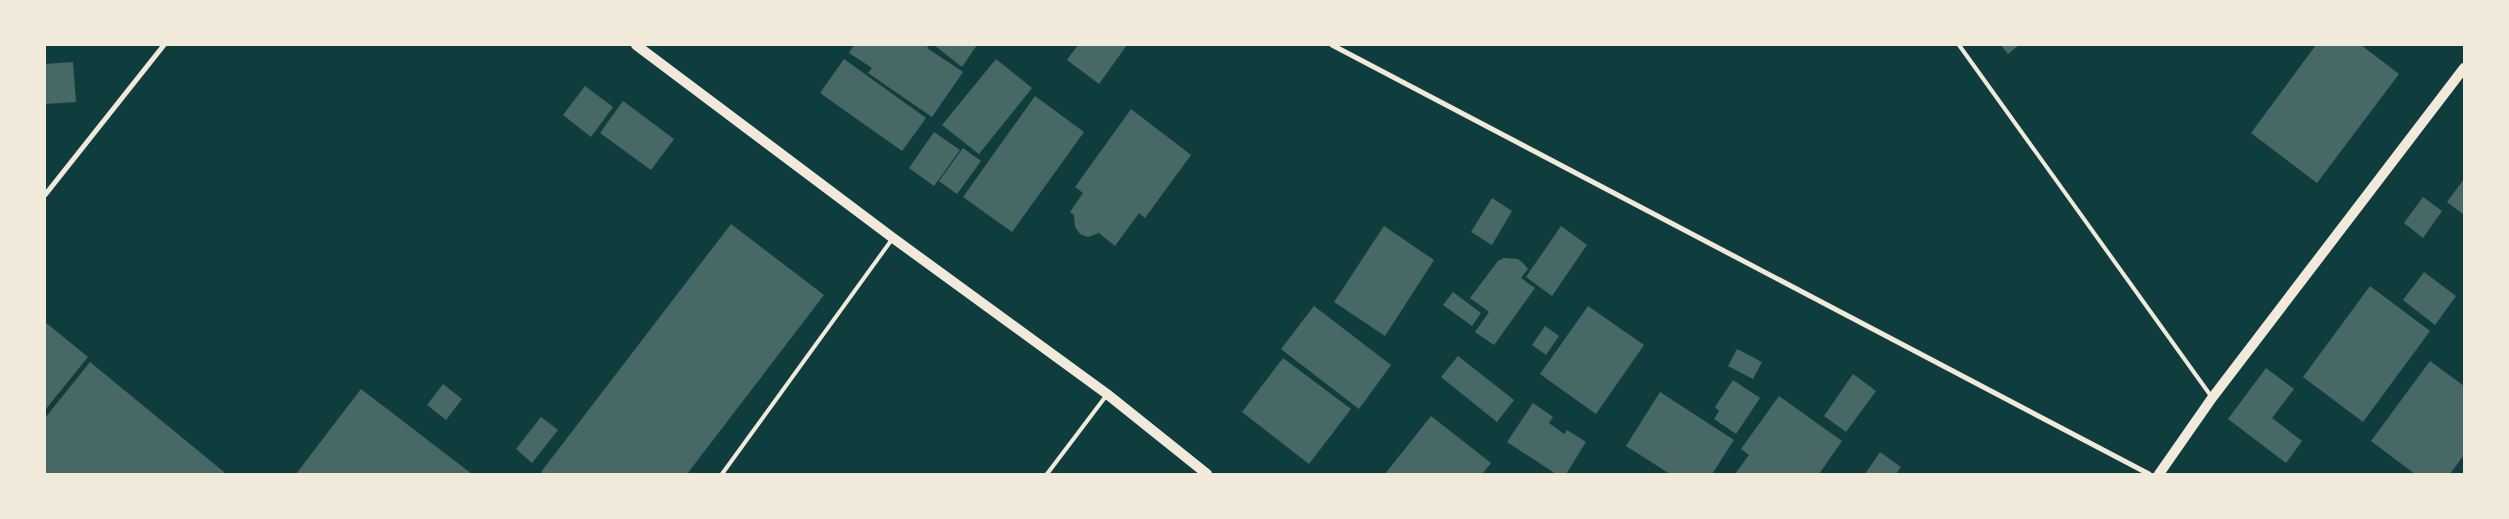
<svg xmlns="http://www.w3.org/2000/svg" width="2509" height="519" viewBox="0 0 2509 519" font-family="Jost,sans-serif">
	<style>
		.building { fill: #486865 }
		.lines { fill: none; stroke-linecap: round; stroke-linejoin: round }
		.service { stroke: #f1e9da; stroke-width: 4 }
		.minor { stroke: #f1e9da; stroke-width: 5 }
		.secondary { stroke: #f1e9da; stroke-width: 10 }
	</style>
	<rect width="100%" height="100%" fill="#0f3d3e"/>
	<path class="building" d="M854 45H929L927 48 963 72 932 117 868 73 872 68 849 53Z
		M934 45H977L962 67Z
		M1078 45H1127L1099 84 1067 60Z
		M2001 45H2019L2008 54Z
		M2316 45H2361L2399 74 2317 183 2251 133Z
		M844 59 926 118 902 151 820 93Z
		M996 59 1032 88 979 154 942 125Z
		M73 62 76 102 45 104V64Z
		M585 86 613 107 591 137 563 115Z
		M1035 96 1084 132 1012 232 963 197Z
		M623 101 674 139 651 170 600 133Z
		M1131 109 1191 155 1145 218 1139 213 1115 246 1099 233 1088 237 1080 234 1075 227 1074 215 1070 212 1083 193 1075 187Z
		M934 132 960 150 934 186 909 168Z
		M963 148 981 161 957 194 939 181Z
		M2464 179V215L2447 202Z
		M2423 197 2442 211 2423 238 2404 223Z
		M1492 198 1512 211 1492 245 1471 232Z
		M731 224 824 295 687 474H543L541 472Z
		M1384 226 1434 260 1385 336 1334 302Z
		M1561 226 1587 245 1552 296 1526 277Z
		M1504 258 1518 259 1524 264 1528 269 1521 278 1535 288 1494 345 1475 332 1489 312 1470 298 1498 261Z
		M2424 272 2456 296 2435 325 2403 300Z
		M2370 286 2430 331 2363 422 2303 377Z
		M1453 292 1481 313 1472 326 1443 305Z
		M1314 306 1391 365 1359 409 1281 349Z
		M1588 306 1644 345 1596 414 1540 374Z
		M45 322 88 357 45 410Z
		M1545 326 1559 336 1546 355 1532 345Z
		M1737 349 1762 362 1753 379 1728 366Z
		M1458 356 1514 400 1497 422 1441 377Z
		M1283 358 1351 409 1309 464 1242 412Z
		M2430 361 2464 386V455L2450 474H2415L2371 441Z
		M90 362 224 472 223 474H45V418Z
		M2266 368 2294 389 2272 418 2302 441 2286 463 2228 419Z
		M1853 374 1876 391 1846 432 1824 416Z
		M1733 380 1760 398 1736 434 1714 419 1719 411 1715 407Z
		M443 384 462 399 446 420 427 405Z
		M361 389 472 474H296Z
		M1660 392 1734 440 1712 474H1670L1626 446Z
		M1779 396 1842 441 1819 474H1735L1749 455 1741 449Z
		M1533 403 1553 417 1549 423 1564 434 1567 430 1586 442 1566 474H1556L1507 442Z
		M1431 416 1491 463 1482 474H1385Z
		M541 417 558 430 532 463 516 449Z
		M1880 452 1901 467 1896 474H1865Z"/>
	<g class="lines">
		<path class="service" d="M1959 45 2211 396
			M722 474 893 238
			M1047 474 1106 396"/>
		<path class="minor" d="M1332 45 2149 474
			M45 195 164 45"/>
		<path class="secondary" d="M636 45 893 238 1107 394 1207 474
			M2159 474 2212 398 2464 68"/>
	</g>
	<rect width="2509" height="519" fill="none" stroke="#f1e9da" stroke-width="92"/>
</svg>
